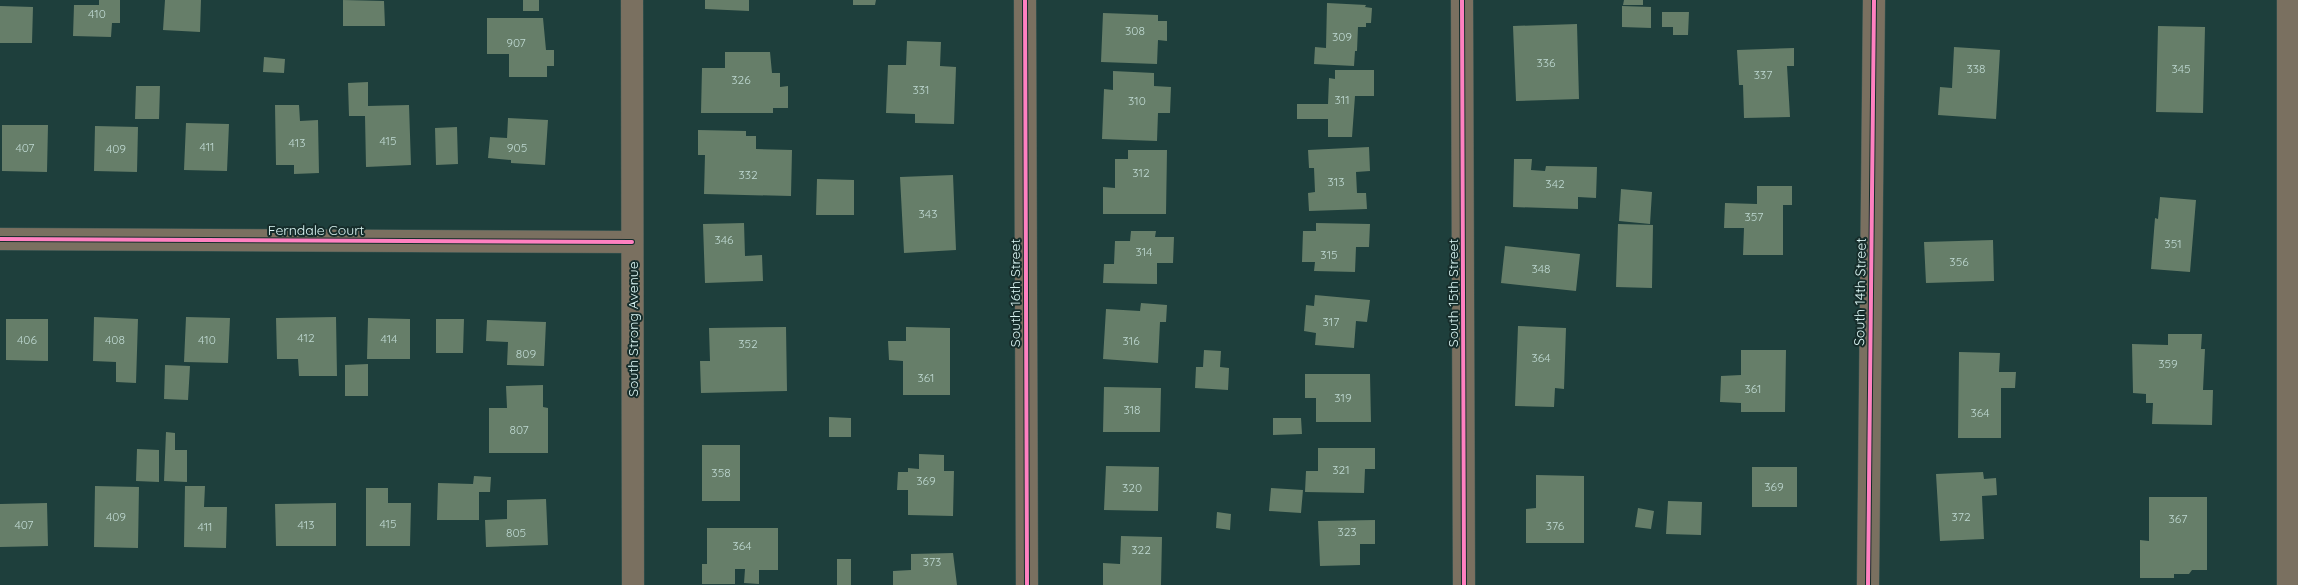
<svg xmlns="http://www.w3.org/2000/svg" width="2298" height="585" viewBox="0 0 2298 585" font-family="Quicksand,sans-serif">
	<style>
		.building { fill: #667e69 }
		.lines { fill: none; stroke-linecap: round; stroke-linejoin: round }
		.minor-casing { stroke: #3f5a57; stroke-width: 23 }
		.tertiary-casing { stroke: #3f5a57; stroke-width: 23 }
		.minor { stroke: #7a7060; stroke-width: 22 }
		.tertiary { stroke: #7a7060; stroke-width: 22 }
		.cycleway-casing { stroke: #162d2b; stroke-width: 6 }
		.cycleway { stroke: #ff80c0; stroke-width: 4 }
		.labels { text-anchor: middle; stroke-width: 4; stroke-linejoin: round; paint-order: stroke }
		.number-label { font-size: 12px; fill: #bed8d1 }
		.street-label { font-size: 14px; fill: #dbf6f4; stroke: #162d2b }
	</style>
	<rect width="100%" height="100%" fill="#1e3f3c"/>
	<path class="building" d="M99 0H120V23H112L111 37 73 36 74 5H99Z
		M165 0H201L200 32 163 30Z
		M343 0 384 1 385 26H343Z
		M523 0H539V11H523Z
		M705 0H749V11L705 9Z
		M853 0H876L875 5H853Z
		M1624 0H1643V5H1623Z
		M1327 3 1366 5 1365 7 1372 8 1371 23H1366V27H1358L1357 51H1355L1354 66 1314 64 1315 47 1326 48Z
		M0 6 33 7 32 43H0Z
		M1622 6 1651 7V28L1622 27Z
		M1662 12H1689L1688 35H1673V27H1662Z
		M1103 13 1158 15V21H1167V41L1158 40 1157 64 1101 62Z
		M487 18H543L546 50H554V66H547V77H509V54H487Z
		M1577 24 1579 99 1516 101 1513 26Z
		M2158 26 2205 27 2203 113 2156 112Z
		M907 41 941 42 940 66 956 67 954 124 915 123V114L886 113 888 65H906Z
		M1954 47 2000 50 1996 119 1938 115 1940 87 1952 88Z
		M1794 48V66H1787L1790 117 1744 118 1743 85H1739L1737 50Z
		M725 52H770L772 73H780V87L788 86V108H773V113H701L702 68H725Z
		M264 57 285 59 284 73 263 72Z
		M1335 70H1374V96H1355L1352 137H1328V119H1297V104H1328L1329 78 1335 79Z
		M1113 71 1154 73V86L1171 87 1170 113H1158L1157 141 1102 139 1104 89 1113 90Z
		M368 82V106L409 105 411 165 366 167 365 116H349L348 83Z
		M136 86H160L159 119H135Z
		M275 105H299L300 121 318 120 319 173 294 174V165H276Z
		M508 118 548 120 545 165 511 163V160L488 158 490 137 507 138Z
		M186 123 229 124 227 171 184 170Z
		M2 125H48L47 172 2 171Z
		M95 126 138 127 137 172 94 171Z
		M457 127 458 164 436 165 435 128Z
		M698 130 746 131V136H756V149L792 150 791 196 704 194 705 155H698Z
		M1369 147 1370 171 1356 172 1357 193H1366L1367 209 1309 211 1308 193 1315 192 1314 168H1309L1308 150Z
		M1128 150H1167L1166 214H1103V187L1115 188V159H1128Z
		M1514 159H1532L1531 170 1545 171 1546 166 1597 167 1596 198 1578 197V209L1513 207Z
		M953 175 956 250 904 253 900 177Z
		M817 179 854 180V215H816Z
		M1757 186H1792V205H1783V255H1743L1744 228H1724L1725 203 1757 204Z
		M1621 189 1652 192 1650 224 1619 221Z
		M2160 197 2196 200 2190 272 2151 269 2155 218 2158 219Z
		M744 223 745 256 762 255 763 281 705 283 703 224Z
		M1316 223 1370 224 1369 247H1356L1355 272 1314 271 1315 262H1302L1303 231H1316Z
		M1618 224 1653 225 1652 288 1616 287Z
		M1131 231H1156L1155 237H1174L1173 263H1157V284L1103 283 1104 264H1114L1115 241H1130Z
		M1993 240 1994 281 1926 283 1924 242Z
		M1505 246 1580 254 1576 291 1501 283Z
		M1315 295 1370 300 1367 322 1356 321 1354 348 1315 345 1316 333 1304 331 1306 305 1314 306Z
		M1141 303 1167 305 1166 322H1160L1158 363 1103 359 1106 309 1140 311Z
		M94 317 138 319 136 383 116 382V362L93 361Z
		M186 317 230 318 228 363 184 362Z
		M336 317 337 376H299L298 359H277L276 318Z
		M368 318 410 319V359H367Z
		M6 319H48V361L6 360Z
		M436 319H464L463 353H436Z
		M487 320 546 322 544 366 507 365 508 342 486 341Z
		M1518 326 1566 328 1564 389 1555 388 1554 407 1515 406Z
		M786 327 787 391 701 393 700 361H710L709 328Z
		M906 327 950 328V395H903V361L889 360 888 341H906Z
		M2168 334H2202L2201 349H2205L2203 390H2213L2212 425 2152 424 2153 403H2146V394L2133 393 2132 344 2168 345Z
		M1204 350 1221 351 1220 367 1229 368 1228 390 1195 388 1196 367H1203Z
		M1741 350H1786L1785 412H1741V403L1720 402 1721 376 1741 375Z
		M1959 352 2000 353 1999 372H2016L2015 388H2001V438H1958Z
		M368 364V396H345V365Z
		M165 365 190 366 188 400 164 399Z
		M1305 374H1370L1371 422H1316V398H1305Z
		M543 385V407L548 408V453H489V408H507L506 386Z
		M1104 387 1161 388 1160 432H1103Z
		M829 417 851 418V437H829Z
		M1273 418H1301L1302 434 1273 435Z
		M166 432 175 433V450H187V482L164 481Z
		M702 445H740V501H702Z
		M1318 448H1375V469H1365L1364 493 1305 492 1306 471H1318Z
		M137 449 159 450V482L136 481Z
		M919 454 944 455V471H954L953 516 908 515V490H897L898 472H908V468L919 469Z
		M1106 466 1159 467 1158 511 1104 510Z
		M1752 467H1797V507H1752Z
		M1983 472 1984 479 1996 478 1997 495 1982 496 1984 539 1940 541 1936 474Z
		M1536 475 1584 476V543H1526V509L1536 508Z
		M474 476 491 477 490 492H479V520H437L438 483 473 484Z
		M95 486 139 487 138 548 94 547Z
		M185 486H205L204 507H227L226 548 184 547Z
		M366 488H388V503H411L410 546H366Z
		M1271 488 1303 490 1301 513 1269 511Z
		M2149 497H2207V570H2192L2189 574H2174V578H2140V540L2149 541Z
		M546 499 548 545 486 547 485 520 507 519V500Z
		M1668 501 1702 502 1701 535 1666 534Z
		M47 503 48 546 0 547V504Z
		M336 503V546H276L275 504Z
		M1638 508 1654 511 1651 529 1635 527Z
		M1217 512 1231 514 1230 530 1216 528Z
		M1375 520V544H1360V565L1320 566 1318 521Z
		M707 528H778V570H759V584L744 583 745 569H735V584H702V564H707Z
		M1121 536 1162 537 1161 585H1103V563L1120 564Z
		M953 553 957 585H893V571L911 570V554Z
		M837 559H851V585H837Z"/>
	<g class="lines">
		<g class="minor-casing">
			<path id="minor" d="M1025 0 1027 585
				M1462 0 1464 585
				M2288 0V585
				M0 239 632 242
				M1868 585 1874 0"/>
		</g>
		<g class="tertiary-casing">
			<path id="tertiary" d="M632 0 633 585"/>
		</g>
		<use href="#minor" class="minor"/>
		<use href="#tertiary" class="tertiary"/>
		<g class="cycleway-casing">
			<path id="cycleway" d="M1025 0 1027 585
				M1462 0 1464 585
				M0 239 632 242
				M1868 585 1874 0"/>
		</g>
		<use href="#cycleway" class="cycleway"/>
	</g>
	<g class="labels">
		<g class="number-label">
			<text x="97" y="18">410</text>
			<text x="1135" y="35">308</text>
			<text x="1342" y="41">309</text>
			<text x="516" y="47">907</text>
			<text x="1546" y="67">336</text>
			<text x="1976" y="73">338</text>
			<text x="2181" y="73">345</text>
			<text x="1763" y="79">337</text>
			<text x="741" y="84">326</text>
			<text x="921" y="94">331</text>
			<text x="1342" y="104">311</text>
			<text x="1137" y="105">310</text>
			<text x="388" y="145">415</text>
			<text x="297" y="147">413</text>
			<text x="207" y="151">411</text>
			<text x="25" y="152">407</text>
			<text x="517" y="152">905</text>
			<text x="116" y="153">409</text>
			<text x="1141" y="177">312</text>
			<text x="748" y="179">332</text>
			<text x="1336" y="186">313</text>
			<text x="1555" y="188">342</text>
			<text x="928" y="218">343</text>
			<text x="1754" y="221">357</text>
			<text x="724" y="244">346</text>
			<text x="2173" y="248">351</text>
			<text x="1144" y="256">314</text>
			<text x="1329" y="259">315</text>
			<text x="1959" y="266">356</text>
			<text x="1541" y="273">348</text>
			<text x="1331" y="326">317</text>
			<text x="306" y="342">412</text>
			<text x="389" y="343">414</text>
			<text x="27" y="344">406</text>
			<text x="115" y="344">408</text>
			<text x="207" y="344">410</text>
			<text x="1131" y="345">316</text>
			<text x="748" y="348">352</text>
			<text x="526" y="358">809</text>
			<text x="1541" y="362">364</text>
			<text x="2168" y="368">359</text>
			<text x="926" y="382">361</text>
			<text x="1753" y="393">361</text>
			<text x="1343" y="402">319</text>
			<text x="1132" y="414">318</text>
			<text x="1980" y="417">364</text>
			<text x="519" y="434">807</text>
			<text x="1341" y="474">321</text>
			<text x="721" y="477">358</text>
			<text x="926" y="485">369</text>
			<text x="1774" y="491">369</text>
			<text x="1132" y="492">320</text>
			<text x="116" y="521">409</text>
			<text x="1961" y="521">372</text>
			<text x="2178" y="523">367</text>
			<text x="388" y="528">415</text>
			<text x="24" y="529">407</text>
			<text x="306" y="529">413</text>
			<text x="1555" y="530">376</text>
			<text x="205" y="531">411</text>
			<text x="1347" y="536">323</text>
			<text x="516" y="537">805</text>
			<text x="742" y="550">364</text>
			<text x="1141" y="554">322</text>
			<text x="932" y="566">373</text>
		</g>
		<g class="street-label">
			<text x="316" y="235">Ferndale Court</text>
			<text transform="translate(1860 292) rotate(-89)" y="5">South 14th Street</text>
			<text transform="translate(1015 293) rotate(-90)" y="5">South 16th Street</text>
			<text transform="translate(1453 293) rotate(-90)" y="5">South 15th Street</text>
			<text transform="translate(633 329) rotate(-90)" y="5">South Strong Avenue</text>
		</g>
	</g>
</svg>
